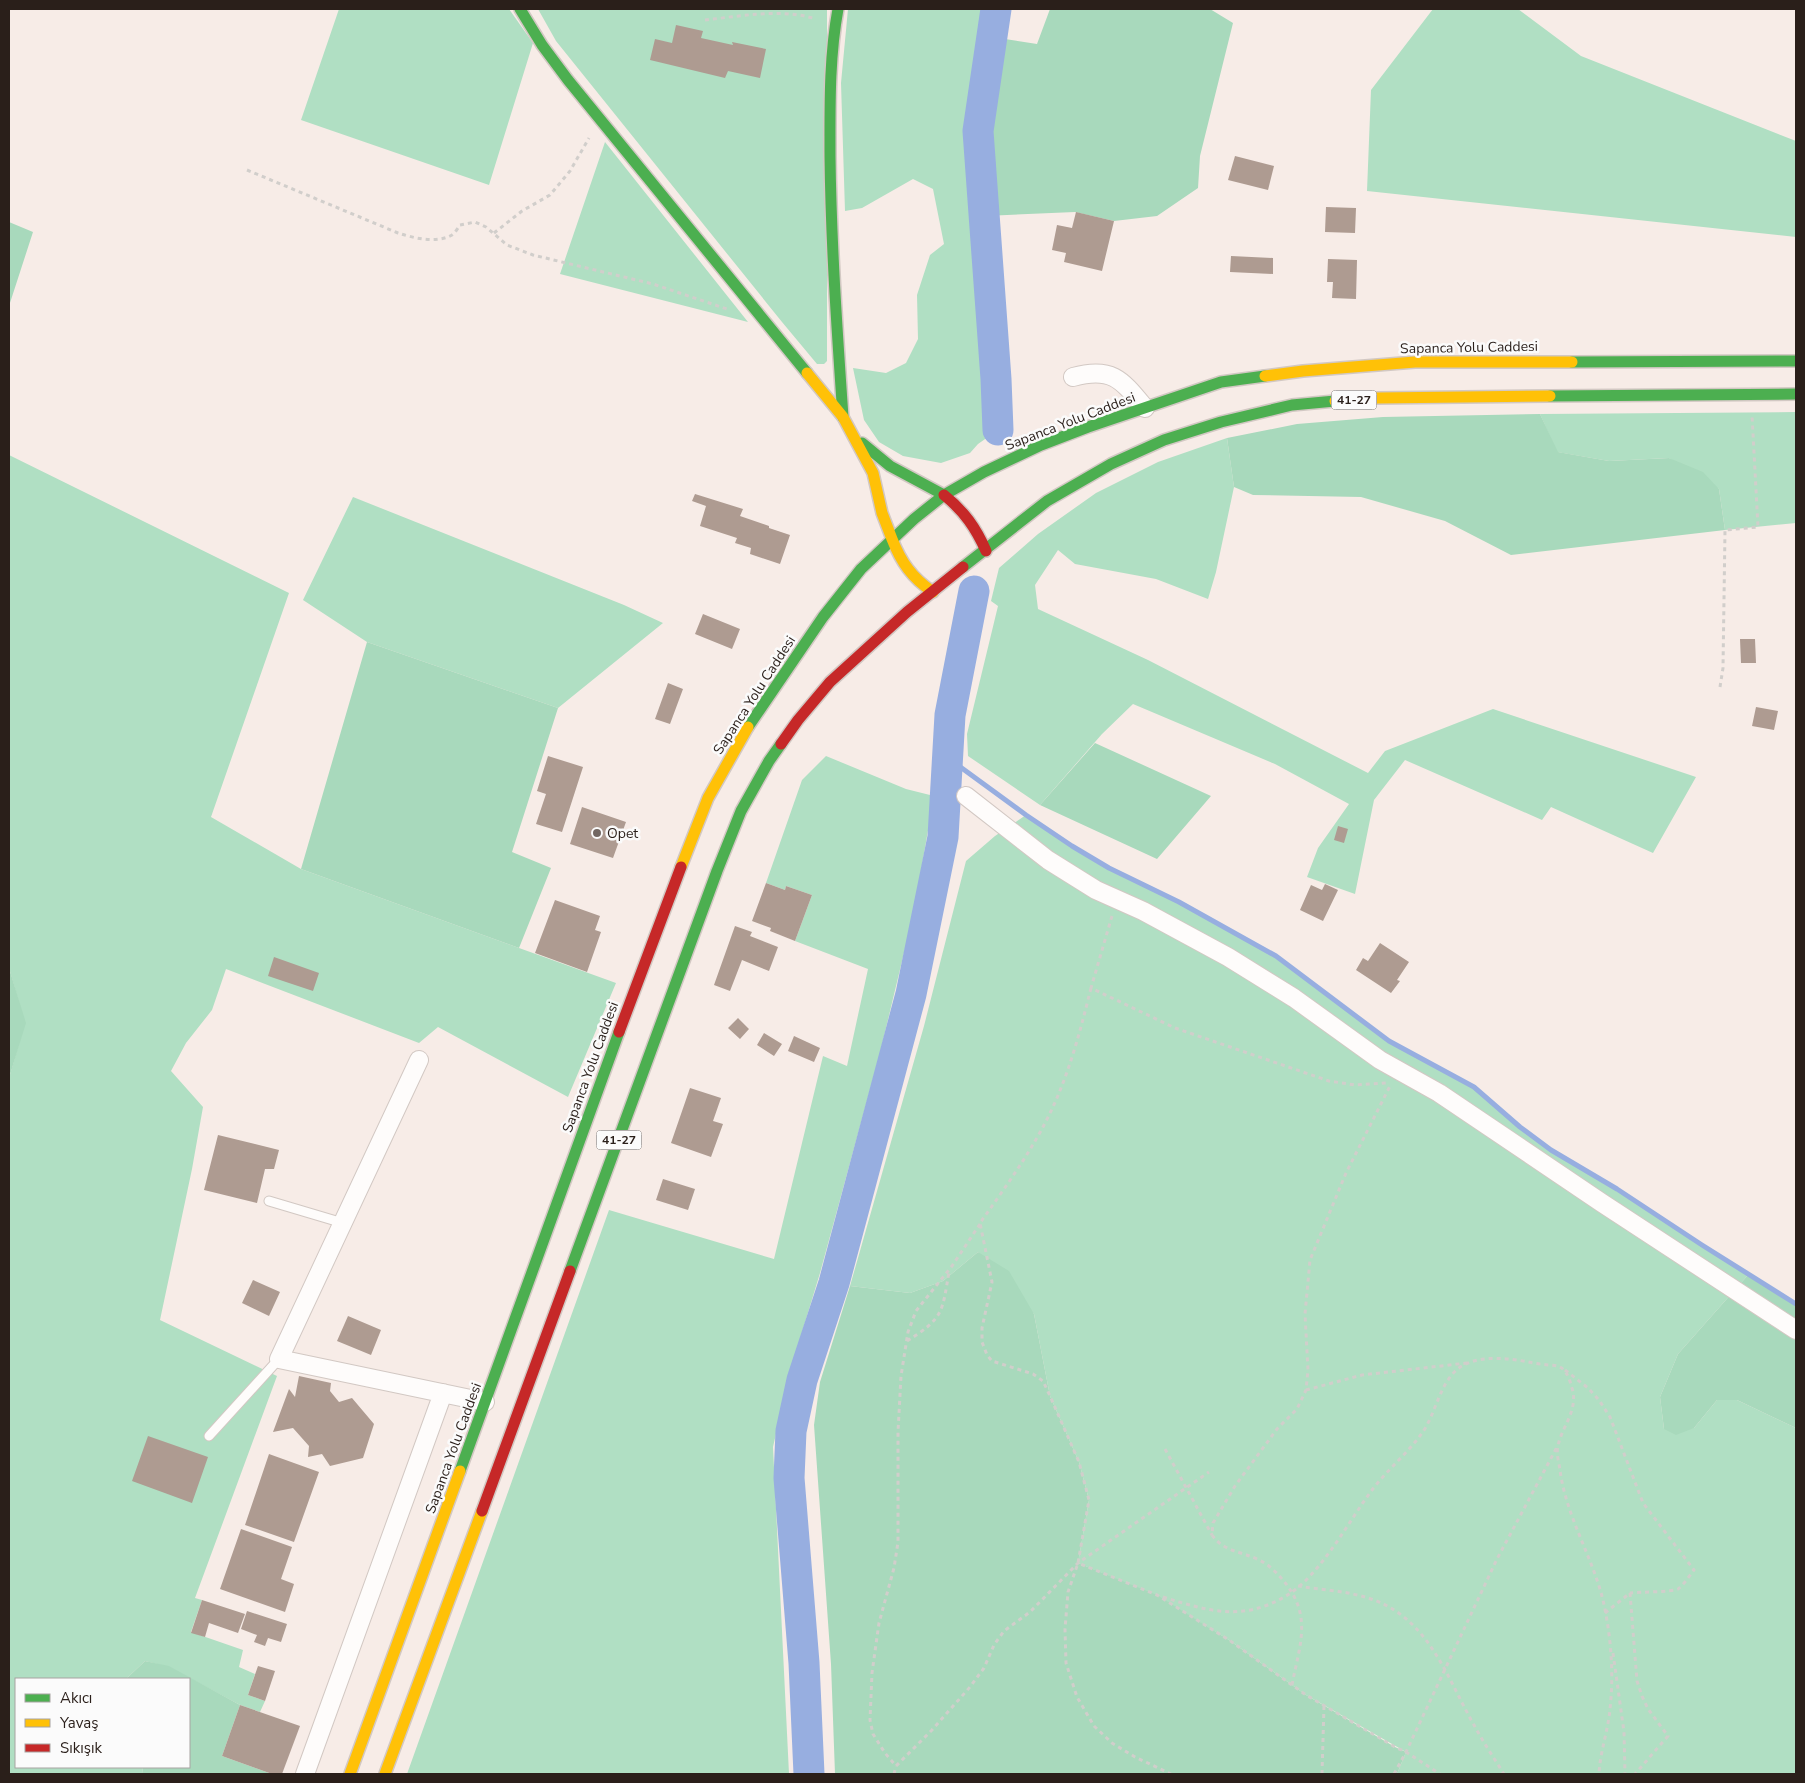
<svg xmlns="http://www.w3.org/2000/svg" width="1805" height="1783" viewBox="0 0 1805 1783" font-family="'Nunito Sans',sans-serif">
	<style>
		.green { fill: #b0dfc3 }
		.forest { fill: #a8d9bc }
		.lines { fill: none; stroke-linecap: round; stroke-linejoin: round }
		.stream { stroke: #97aee0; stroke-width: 5 }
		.river { stroke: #97aee0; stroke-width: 31 }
		.building { fill: #ae9b91 }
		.lane-casing { stroke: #d2c8c3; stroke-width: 11 }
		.street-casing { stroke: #d2c8c3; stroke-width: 20 }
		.fast-casing { stroke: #d2c8c3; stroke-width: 14 }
		.slow-casing { stroke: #d2c8c3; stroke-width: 14 }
		.jam-casing { stroke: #d2c8c3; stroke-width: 14 }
		.path { stroke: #d1cecb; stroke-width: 3; stroke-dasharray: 4 4; stroke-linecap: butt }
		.lane { stroke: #fefcfb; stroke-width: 9 }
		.street { stroke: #fefcfb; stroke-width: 18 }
		.fast { stroke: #4caf50; stroke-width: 11 }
		.slow { stroke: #ffc107; stroke-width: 11 }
		.jam { stroke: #c62828; stroke-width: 11 }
		.poi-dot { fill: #726762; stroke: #fbfbfb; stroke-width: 2 }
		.labels { text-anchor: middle; stroke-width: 5; stroke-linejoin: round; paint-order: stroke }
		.shield { fill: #fbfbfb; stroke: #69615e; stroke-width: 1 }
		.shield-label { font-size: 12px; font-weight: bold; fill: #2a1f1a }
		.street-label { font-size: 14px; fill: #2a1f1a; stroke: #fbfbfb }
		.poi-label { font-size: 14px; fill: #2a1f1a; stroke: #fbfbfb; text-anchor: start }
	</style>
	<rect width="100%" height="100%" fill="#f7ece7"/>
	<path class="green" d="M339 9H509L533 43 489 185 301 120Z
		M538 9H827V361L824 364H817L782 322 556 41Z
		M848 9H996L978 131 996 379 998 430 978 444 970 453 941 463 903 456 879 442 864 420 853 368 886 373 906 363 918 339 917 295 930 255 944 244 933 189 913 179 862 208 845 211 841 83Z
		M1433 9H1518L1581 56 1796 141V237L1367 191 1371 90Z
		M605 142 748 322 560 274Z
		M1796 412V523L1725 530 1719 489 1669 458 1609 461 1557 452 1540 414Z
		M1227 438 1234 487 1216 572 1208 599 1156 579 1075 564 1058 550 1035 585 1038 609 1148 660 1368 773 1385 751 1493 709 1696 777 1653 853 1551 807 1542 820 1405 760 1374 800 1355 894 1307 877 1318 848 1349 804 1275 764 1133 704 1102 734 1040 805 968 756 967 734 998 606 991 601 999 568 1038 534 1096 493 1158 462Z
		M9 455 289 593 211 817 301 869 616 983 568 1097 438 1027 419 1043 226 969 212 1010 186 1043 171 1071 203 1107 192 1169 160 1320 277 1376 195 1598 202 1600 191 1632 243 1650 239 1667 255 1674 248 1695 265 1701 260 1712 240 1705 169 1667 145 1661 126 1679H16V1767H143L142 1774H9V1078L25 1023 9 968Z
		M353 497 624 605 663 623 558 708 367 642 303 600Z
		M826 756 906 789 934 796 914 911 880 1053 820 1273 790 1372 773 1447 789 1774H407L609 1210 774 1259 823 1056 847 1066 868 969 795 941 812 895 786 886 785 890 766 883 802 780Z
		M1026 815 1072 846 1109 868 1179 902 1276 956 1389 1041 1474 1087 1520 1127 1551 1150 1617 1189 1748 1275 1678 1354 1660 1397 1664 1429 1694 1428 1717 1400H1737L1796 1428V1774H1397L1406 1752 1306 1695 1229 1640 1157 1596 1078 1563 1089 1500 1079 1462 1050 1396 1034 1314 978 1252 943 1281 910 1293 850 1286 924 1026 966 861 995 836Z"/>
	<path class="forest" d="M1050 9H1210L1233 23 1200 156 1198 188 1157 216 1114 221 1075 212 985 216 978 131 992 37 1037 44Z
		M9 222 33 232 9 306Z
		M1540 414 1558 452 1609 461 1669 458 1703 472 1719 489 1725 530 1511 555 1445 521 1361 497 1253 495 1234 487 1227 438 1297 424 1383 417Z
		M367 642 558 708 512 852 551 868 519 948 301 869Z
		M1095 743 1211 796 1157 859 1040 805Z
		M9 968 26 1023 9 1078Z
		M978 1252 1009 1271 1034 1314 1050 1396 1079 1462 1089 1500 1078 1563 1157 1595 1229 1640 1306 1695 1395 1747 1406 1752 1397 1774H835L831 1664 814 1425 820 1382 850 1286 910 1293 943 1281Z
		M1748 1275 1796 1304V1428L1737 1400H1717L1694 1428 1676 1435 1664 1429 1660 1397 1678 1354Z
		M145 1661 169 1666 240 1705 222 1756 272 1774H142L143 1767H189V1679H126Z"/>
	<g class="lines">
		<path class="stream" d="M948 758 1026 815 1072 846 1109 868 1179 902 1276 956 1389 1041 1474 1087 1520 1127 1551 1150 1617 1189 1702 1245 1796 1304"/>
		<path class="river" d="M996 9 978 131 996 379 998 430
			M809 1774 804 1663 789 1478 791 1431 802 1380 834 1283 911 994 943 837 950 715 974 591"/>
	</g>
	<path class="building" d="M676 25 703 31 701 38 733 45 732 42 766 49 760 78 728 71 725 78 650 60 655 39 672 43Z
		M1235 156 1274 166 1268 190 1228 180Z
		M1326 207 1356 208 1355 233 1325 232Z
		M1076 212 1114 221 1102 271 1064 262 1066 253 1052 250 1057 225 1072 228Z
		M1231 256 1273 258V274L1230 272Z
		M1328 259 1357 260 1356 299 1332 298 1333 282H1327Z
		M695 494 743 509 740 516 769 526V528L790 535 780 564 750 554 751 548 735 543 737 538 700 526 706 506 692 501Z
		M703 614 740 629 732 649 695 634Z
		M1740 639H1755L1756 663H1741Z
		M668 683 683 689 670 724 655 719Z
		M1756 707 1778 711 1774 730 1752 726Z
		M548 756 583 767 562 832 536 824 546 794 537 791Z
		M582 807 626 822 613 858 570 844Z
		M1338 826 1348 829 1344 843 1334 840Z
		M766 883 785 890 786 886 812 895 795 941 770 931 771 928 752 921Z
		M1325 884 1338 890 1323 921 1300 910 1311 885 1322 890Z
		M555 900 600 916 595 930 601 932 587 972 535 953Z
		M735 926 752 932 750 936 778 947 769 971 742 960 730 991 714 985Z
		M1380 943 1409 962 1397 980 1400 981 1391 993 1356 970 1363 958 1368 961Z
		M274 957 319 973 313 991 268 976Z
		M738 1018 749 1029 740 1039 728 1028Z
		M764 1033 782 1044 774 1056 757 1045Z
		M794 1036 820 1048 814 1062 788 1051Z
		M690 1088 721 1098 713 1121 723 1124 711 1157 671 1143Z
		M218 1135 279 1150 274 1169H265L257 1203 204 1190Z
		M663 1179 695 1189 688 1210 656 1200Z
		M253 1280 280 1292 269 1316 242 1303Z
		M348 1316 381 1330 371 1355 337 1341Z
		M299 1376 331 1383 330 1391 339 1402 352 1398 374 1424 363 1458 330 1466 322 1454 308 1457 309 1446 293 1428 273 1432 289 1389 295 1397Z
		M148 1436 208 1457 192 1503 132 1481Z
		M269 1454 319 1472 294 1542 245 1525Z
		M241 1529 292 1547 281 1579 294 1584 285 1612 220 1589Z
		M202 1600 245 1614 238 1633 209 1623 205 1637 191 1633Z
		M247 1611 287 1624 281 1642 268 1638 265 1646 254 1642 257 1635 241 1629Z
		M258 1666 275 1671 265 1701 248 1695Z
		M240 1705 300 1726 282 1774H272L222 1756Z"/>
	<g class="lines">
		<g class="lane-casing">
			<path id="lane" d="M269 1201 343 1223
				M209 1436 279 1359"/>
		</g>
		<g class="street-casing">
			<path id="street" d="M1073 377C1112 366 1122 380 1145 408
				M966 796 1048 860 1096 890 1143 911 1228 957 1294 998 1380 1060 1439 1093 1602 1203 1796 1330
				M419 1060 279 1359 485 1402
				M305 1774 443 1393"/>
		</g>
		<g class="fast-casing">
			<path id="fast" d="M520 9 542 45 568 80 807 373
				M838 9C829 58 830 107 830 156 831 243 837 330 843 417
				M1572 362 1796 361
				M1550 396 1796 394
				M862 443 890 466 944 495
				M963 567 1047 501 1111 464 1164 440 1221 422 1292 405 1335 401
				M748 727 823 617 861 569 914 519 944 495 984 472 1041 445 1088 427 1221 382 1265 376
				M570 1271 717 871 741 811 769 761 781 744
				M460 1471 619 1032"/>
		</g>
		<g class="slow-casing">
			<path id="slow" d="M807 373 843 417 873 473 882 513 892 539
				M1265 376 1303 371 1415 362H1572
				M1335 401 1378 398 1550 396
				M892 539C901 562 912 578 933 592
				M681 867 708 798 748 727
				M350 1774 460 1471
				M385 1774 482 1511"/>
		</g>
		<g class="jam-casing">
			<path id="jam" d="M944 495C964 511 976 528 986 551
				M781 744 798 720 830 682 907 612 963 567
				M619 1032 681 867
				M482 1511 570 1271"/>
		</g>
		<path class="path" d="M705 20C742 16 781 8 816 19
			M247 170 398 233C414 238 436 244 452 235 455 233 458 228 460 225L475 222 486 227 507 245 533 255 653 284 727 309
			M494 233 522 211 550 195 570 171 589 138
			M1720 687 1723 668 1725 530 1758 527 1752 415
			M1112 916 1091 988 1175 1028 1329 1081 1355 1085 1386 1083
			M1091 988C1082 1024 1073 1059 1059 1093 1040 1140 1009 1182 980 1223L992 1282 982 1328V1342L987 1355 992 1361 1033 1374 1043 1381 1050 1396 1079 1462 1089 1500 1078 1563 1157 1595 1229 1640 1306 1695 1395 1747 1406 1752 1440 1774
			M980 1224 952 1266 916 1311 908 1332 901 1376 898 1432V1542L894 1568 879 1623 872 1673 870 1720 873 1734 885 1753 896 1766 932 1730 970 1687 984 1668 994 1645 1004 1631 1030 1612 1078 1563 1209 1472
			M907 1341C944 1318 942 1312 949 1272
			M1565 1370 1588 1388 1599 1400 1610 1417 1643 1503 1694 1570C1689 1576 1684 1585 1678 1589 1672 1592 1640 1592 1630 1593
			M1306 1390 1362 1375 1467 1363
			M1165 1449 1212 1535
			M1077 1566 1068 1592 1065 1629 1066 1663 1077 1697 1094 1726 1112 1743 1135 1757 1171 1774
			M1298 1586C1323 1590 1350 1591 1374 1600 1430 1621 1447 1678 1474 1725 1483 1742 1494 1758 1504 1774
			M1163 1597C1208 1611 1242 1622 1286 1596 1321 1575 1348 1522 1372 1490 1388 1469 1408 1453 1422 1433 1438 1411 1440 1374 1468 1363 1488 1355 1513 1359 1534 1363 1557 1368 1564 1359 1572 1388 1579 1410 1561 1428 1558 1446 1556 1453 1559 1463 1560 1470 1566 1516 1592 1556 1603 1600 1611 1636 1614 1673 1610 1709 1608 1731 1600 1752 1599 1774
			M1605 1613 1630 1593 1637 1681 1642 1696 1648 1709 1668 1736 1635 1774
			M1613 1653 1624 1732 1625 1774
			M1292 1685C1300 1643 1313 1615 1282 1579 1276 1572 1268 1564 1259 1560 1241 1551 1224 1552 1212 1535L1213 1523 1235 1486 1277 1429 1297 1409 1306 1390 1308 1370 1305 1314 1310 1260 1346 1173 1391 1084
			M894 1774 896 1766
			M1322 1774 1324 1706
			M1394 1774 1406 1752 1497 1559 1557 1447"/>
		<use href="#lane" class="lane"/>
		<use href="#street" class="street"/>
		<use href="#fast" class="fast"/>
		<use href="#slow" class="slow"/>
		<use href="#jam" class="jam"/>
	</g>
	<circle class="poi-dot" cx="597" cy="833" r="5"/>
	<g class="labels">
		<g class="shield">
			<rect x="1331.5" y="390.5" width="45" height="19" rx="4"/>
			<rect x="596.5" y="1130.5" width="45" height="19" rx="4"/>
		</g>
		<g class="shield-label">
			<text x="1354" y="404">41-27</text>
			<text x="619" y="1144">41-27</text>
		</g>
		<g class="street-label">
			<text transform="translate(1469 347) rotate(-1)" y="5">Sapanca Yolu Caddesi</text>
			<text transform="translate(1070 421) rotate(-21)" y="5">Sapanca Yolu Caddesi</text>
			<text transform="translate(754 695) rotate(-57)" y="5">Sapanca Yolu Caddesi</text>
			<text transform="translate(590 1067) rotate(-70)" y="5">Sapanca Yolu Caddesi</text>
			<text transform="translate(453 1448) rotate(-70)" y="5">Sapanca Yolu Caddesi</text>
		</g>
		<g class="poi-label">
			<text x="607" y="838">Opet</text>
		</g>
	</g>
	<rect width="1805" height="1783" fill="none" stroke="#2a1f1a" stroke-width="20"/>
	<rect x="15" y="1678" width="175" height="90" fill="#fbfbfb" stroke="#a7a3a1"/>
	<rect x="25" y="1694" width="25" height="8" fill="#4caf50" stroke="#a7a3a1"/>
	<text x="60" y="1703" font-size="15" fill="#2a1f1a">Akıcı</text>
	<rect x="25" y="1719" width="25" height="8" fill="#ffc107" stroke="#a7a3a1"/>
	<text x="60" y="1728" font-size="15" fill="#2a1f1a">Yavaş</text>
	<rect x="25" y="1744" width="25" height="8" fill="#c62828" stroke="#a7a3a1"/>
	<text x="60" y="1753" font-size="15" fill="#2a1f1a">Sıkışık</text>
</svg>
